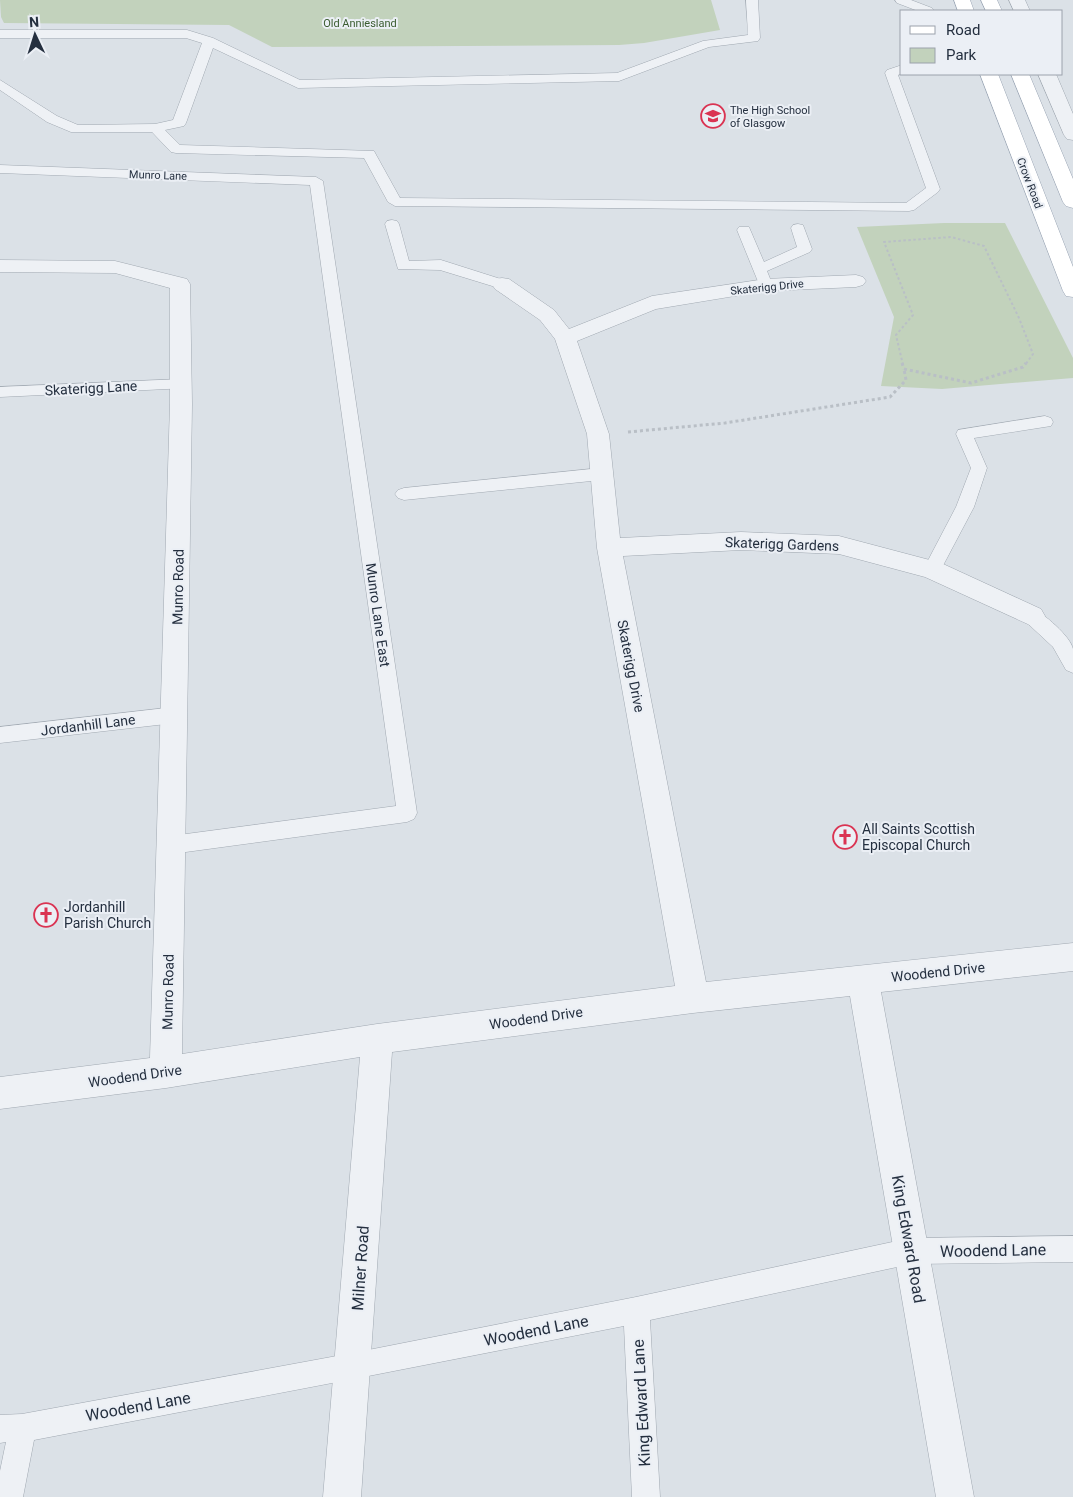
<svg xmlns="http://www.w3.org/2000/svg" width="1073" height="1497" viewBox="0 0 1073 1497" font-family="Roboto,sans-serif">
	<style>
		.green { fill: #c2d2bc }
		.lines { fill: none; stroke-linecap: round; stroke-linejoin: round }
		.service-casing { stroke: #a0a8b1; stroke-width: 1 }
		.minor-casing { stroke: #a0a8b1; stroke-width: 1 }
		.primary-casing { stroke: #9aa5b4; stroke-width: 1 }
		.path-far1 { stroke: #b9bfc6; stroke-width: 2; stroke-dasharray: 2.5 2.5; stroke-linecap: butt }
		.path { stroke: #b9bfc6; stroke-width: 3; stroke-dasharray: 3 3; stroke-linecap: butt }
		.service { fill: #eef1f5; fill-rule: evenodd }
		.minor { fill: #eef1f5; fill-rule: evenodd }
		.primary { fill: #fff; fill-rule: evenodd }
		.labels { text-anchor: middle; stroke-width: 4; stroke-linejoin: round; paint-order: stroke }
		.far-park-label { font-size: 11px; fill: #3a5c30; stroke: #ebeff5 }
		.far-poi-label { font-size: 11px; fill: #242f3f; stroke: #ebeff5; text-anchor: start }
		.far-street-label { font-size: 11px; fill: #242f3f; stroke: #ebeff5 }
		.street-label { font-size: 14px; fill: #242f3f; stroke: #ebeff5 }
		.poi-label { font-size: 14px; fill: #242f3f; stroke: #ebeff5; text-anchor: start }
		.near-street-label { font-size: 16px; fill: #242f3f; stroke: #ebeff5 }
	</style>
	<rect width="100%" height="100%" fill="#dbe1e7"/>
	<path class="green" d="M0 0H711L720 30 644 43 619 45 272 47 229 25 4 23 1 17Z
		M944 223H1005L1073 358V378L942 389 881 386 894 317 857 227Z"/>
	<g class="lines">
		<g class="service-casing">
			<path id="service" d="M746 0H758L760 38 758 41 709 47 619 81 298 88 213 48 186 123 184 126 165 130 180 145 374 151 400 198 906 203 926 188 885 73 887 70 902 65V73L898 75 940 189 938 192 914 210 909 211 395 206 388 202 364 158 176 153 171 152 152 132H71L47 122 0 90V80L57 116 78 125 155 124 173 120 202 43 186 38H0V30H187L213 38 300 80 617 73 703 41 748 35Z
				M895 0H911L932 8 934 11H918L897 3Z
				M0 165 316 177 323 181 417 813 414 819 407 822 171 854 164 851 160 845 164 839 171 836 396 806 310 185 0 173Z
				M392 220 397 221 399 224 409 261 441 260 507 281 509 284 507 287 502 289 440 270 398 269 385 224 387 221Z
				M798 224 803 225 812 249 810 252 767 271 771 281 769 284H759L737 230 739 227H749L764 262 797 247 791 228 793 225Z
				M182 379 188 380 190 384 188 388 0 397V387Z
				M1045 416 1051 418 1053 422 1051 426 974 438 987 468 974 507 938 575 932 577 926 575 923 570 956 507 971 468 956 434 958 430Z
				M601 468 607 470 610 474 607 478 601 480 404 500 398 498 395 494 398 490 404 488Z
				M1032 609C1043 612 1071 637 1073 649 1073 656 1073 665 1073 673L1066 670 1053 647 1025 621 1023 616 1025 611Z
				M175 707 182 709 185 715 182 721 175 723 0 743V727Z
				M1073 1236V1262L911 1264 650 1320 660 1497H632L624 1326 353 1379 34 1440 23 1497H0V1471L6 1442 0 1443V1415L22 1414 353 1353 636 1297 911 1238Z"/>
		</g>
		<g class="minor-casing">
			<path id="minor" d="M1009 0H1025L1030 11H1014Z
				M1038 74H1056L1073 114V140L1067 139 1064 135Z
				M0 260 115 261 187 279 190 284 192 404 182 1054 377 1024 675 986 597 548 587 434 555 339 540 320 495 289 492 284 495 279 502 278 509 279 554 310 569 329 652 296 765 279 856 275 863 277 866 281 863 285 856 287 765 291 656 309 577 341 609 434 620 538 741 532 839 536 941 563 1041 609 1045 616 1041 623 1032 626 925 577 839 554 741 550 623 556 706 982 1073 943V971L881 992 974 1497H936L850 996 693 1013 392 1052 361 1497H323L360 1057 166 1088 0 1109V1077L150 1058 170 404V288L115 273 0 272Z"/>
		</g>
		<g class="primary-casing">
			<path id="primary" d="M954 0H970L974 11H958Z
				M981 0H997L1002 11H986Z
				M980 74H998L1073 267V297L1066 296 1063 291Z
				M1011 74H1029L1073 179V208L1066 206 1063 202Z"/>
		</g>
		<path class="path-far1" d="M903 365 896 335 913 315 884 242 951 237 984 246 1019 318 1033 354 1025 365"/>
		<path class="path" d="M902 363 904 369
			M904 369 971 383 1023 367 1026 363
			M628 432 725 423 890 397 906 380 904 369"/>
		<use href="#service" class="service"/>
		<use href="#minor" class="minor"/>
		<use href="#primary" class="primary"/>
	</g>
	<defs>
		<g id="school-ring" transform="scale(1.25)"><circle r="9.5" fill="#ebeff5" stroke="#da3352" stroke-width="1.5"/><path d="M0-5L7-2L0 1L-7-2ZM-4 1L0 2.5L4 1V4Q0 6-4 4Z" fill="#da3352"/></g>
		<g id="church-ring" transform="scale(1.25)"><circle r="9.5" fill="#ebeff5" stroke="#da3352" stroke-width="1.5"/><path d="M-1.2-6h2.4v3.5h3.3v2.4h-3.3V6h-2.4V-.1h-3.3v-2.4h3.3Z" fill="#da3352"/></g>
	</defs>
	<g fill-rule="evenodd">
		<use href="#school-ring" x="713" y="116"/>
		<use href="#church-ring" x="845" y="837"/>
		<use href="#church-ring" x="46" y="915"/>
	</g>
	<g class="labels">
		<g class="far-park-label">
			<text x="360" y="27">Old Anniesland</text>
		</g>
		<g class="far-poi-label">
			<text x="730" y="114">The High School<tspan x="730" dy="13">of Glasgow</tspan></text>
		</g>
		<g class="far-street-label">
			<text transform="translate(158 175) rotate(2)" y="4">Munro Lane</text>
			<text transform="translate(1030 183) rotate(69)" y="4">Crow Road</text>
			<text transform="translate(767 287) rotate(-6)" y="4">Skaterigg Drive</text>
		</g>
		<g class="street-label">
			<text transform="translate(91 388) rotate(-3)" y="5">Skaterigg Lane</text>
			<text transform="translate(782 544) rotate(2)" y="5">Skaterigg Gardens</text>
			<text transform="translate(178 587) rotate(-89)" y="5">Munro Road</text>
			<text transform="translate(378 615) rotate(82)" y="5">Munro Lane East</text>
			<text transform="translate(631 666) rotate(79)" y="5">Skaterigg Drive</text>
			<text transform="translate(88 725) rotate(-7)" y="5">Jordanhill Lane</text>
			<text transform="translate(938 972) rotate(-6)" y="5">Woodend Drive</text>
			<text transform="translate(168 992) rotate(-89)" y="5">Munro Road</text>
			<text transform="translate(536 1018) rotate(-8)" y="5">Woodend Drive</text>
			<text transform="translate(135 1076) rotate(-8)" y="5">Woodend Drive</text>
		</g>
		<g class="poi-label">
			<text x="862" y="834">All Saints Scottish<tspan x="862" dy="16">Episcopal Church</tspan></text>
			<text x="64" y="912">Jordanhill<tspan x="64" dy="16">Parish Church</tspan></text>
		</g>
		<g class="near-street-label">
			<text transform="translate(909 1239) rotate(80)" y="6">King Edward Road</text>
			<text transform="translate(993 1250) rotate(-1)" y="6">Woodend Lane</text>
			<text transform="translate(360 1268) rotate(-86)" y="6">Milner Road</text>
			<text transform="translate(536 1330) rotate(-11)" y="6">Woodend Lane</text>
			<text transform="translate(641 1403) rotate(-93)" y="6">King Edward Lane</text>
			<text transform="translate(138 1406) rotate(-10)" y="6">Woodend Lane</text>
		</g>
	</g>
	<rect x="900" y="10" width="162" height="65" fill="#ebeff5" stroke="#9ba2ac"/>
	<rect x="910" y="26" width="25" height="8" fill="#ffffff" stroke="#9ba2ac"/>
	<text x="946" y="35" font-size="15" fill="#242f3f">Road</text>
	<rect x="910" y="48" width="25" height="15" fill="#c2d2bc" stroke="#9ba2ac"/>
	<text x="946" y="60" font-size="15" fill="#242f3f">Park</text>
	<g transform="translate(35 35) rotate(356)" stroke="#ebeff5" stroke-width="4" paint-order="stroke">
	<path d="M0-4L9 19L0 12L-9 19Z" fill="#242f3f"/>
	<text y="-8" font-size="14" font-weight="bold" text-anchor="middle" fill="#242f3f">N</text>
	</g>
</svg>
